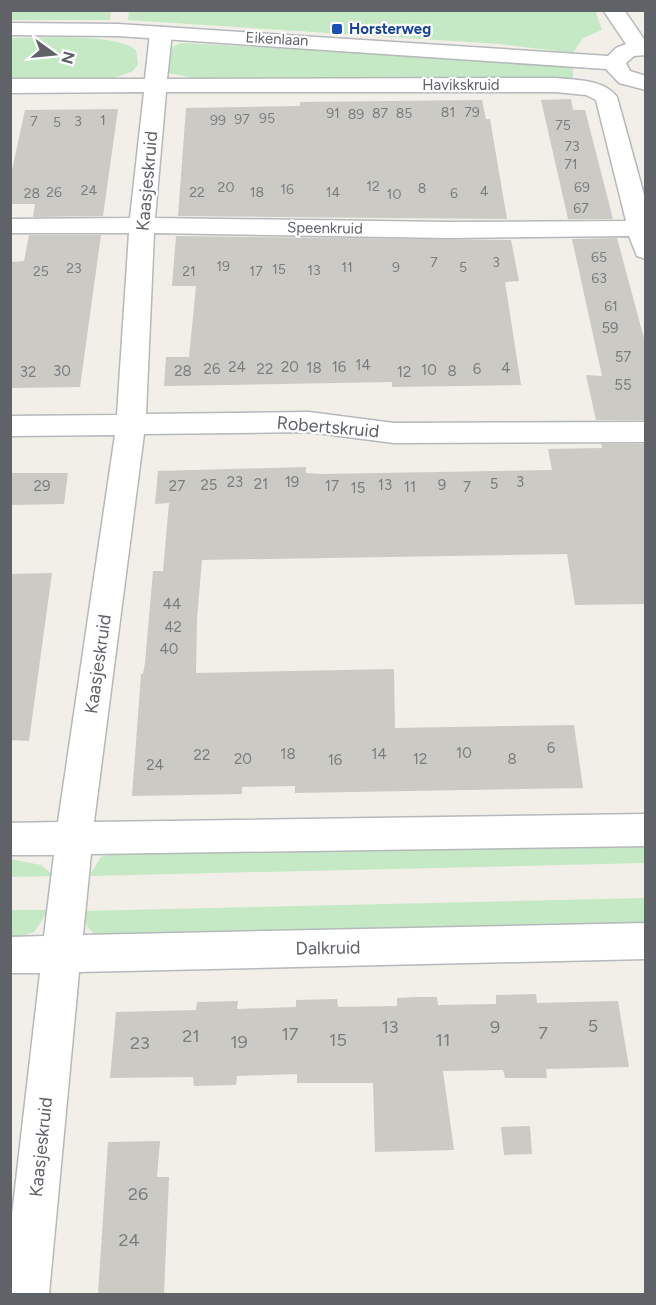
<svg xmlns="http://www.w3.org/2000/svg" width="656" height="1305" viewBox="0 0 656 1305" font-family="Figtree,sans-serif">
	<style>
		.green { fill: #c5e8c5 }
		.building { fill: #cccac5 }
		.lines { fill: none; stroke-linecap: round; stroke-linejoin: round }
		.minor-casing { stroke: #b5b8bc; stroke-width: 3 }
		.tertiary-casing { stroke: #b5b8bc; stroke-width: 3 }
		.minor { fill: #fff; fill-rule: evenodd }
		.tertiary { fill: #fff; fill-rule: evenodd }
		.transit-dot { fill: #1a4fb4; stroke: #fff; stroke-width: 2 }
		.labels { text-anchor: middle; stroke-width: 4.5; stroke-linejoin: round; paint-order: stroke }
		.far-number-label { font-size: 14px; fill: #7a7d7f }
		.far-transit-label { font-size: 15px; font-weight: bold; fill: #164399; stroke: #fff; text-anchor: start }
		.far-street-label { font-size: 15px; fill: #5f6368; stroke: #fff }
		.number-label { font-size: 15px; fill: #7a7d7f }
		.street-label { font-size: 18px; fill: #5f6368; stroke: #fff }
		.near-number-label { font-size: 18px; fill: #7a7d7f }
	</style>
	<rect width="100%" height="100%" fill="#f1efe8"/>
	<path class="green" d="M10 11H111L110 20H11Z
		M129 11 595 10 602 30 583 38 573 53 500 44 128 20Z
		M10 38C38 38 117 33 136 50L138 64 133 71 114 78 11 80Z
		M182 43 573 64V80L195 78 167 73 169 48Z
		M645 843V863L89 876 101 857 127 848Z
		M10 859 41 865 54 876 11 877Z
		M645 898 646 930 102 943 87 926 84 911Z
		M11 910H49L34 932 11 940Z"/>
	<path class="building" d="M571 99 573 110H585L613 219H568L541 100Z
		M482 100 486 119H490L507 219 178 216 186 108 300 106V102Z
		M118 109 103 216 33 217 35 204H10V179L25 110Z
		M29 235H101L80 387 10 388V262L24 261Z
		M176 236 511 240 519 281 505 282 521 385 392 387V382L164 386 166 357H189L196 286H172Z
		M617 238 645 342V420H596L586 375 602 376 572 239Z
		M601 444H645V604L575 605 567 554 202 560 197 619 196 673 394 669 395 728 574 725 583 788 295 793V786L242 787V794L132 796 141 674H143L145 663 153 571H163L169 503 155 504 158 471 306 467V473L320 474 552 470 548 449 602 448Z
		M10 473H68L64 504 10 505Z
		M52 573 29 741 10 740V574Z
		M536 994 537 1003 618 1001 629 1067 546 1069 547 1078H505L503 1070 443 1071 454 1150 375 1152 373 1083H297V1074L237 1076 236 1085 194 1086 193 1077 110 1078 116 1012 196 1010 197 1002 238 1001 237 1009 296 1007V1000L337 999 338 1007 397 1006V998L417 997H437L438 1005 496 1004V995Z
		M530 1126 532 1154 504 1155 501 1127Z
		M160 1141 157 1177H169L164 1294H98L108 1142Z"/>
	<g class="lines">
		<g class="minor-casing">
			<path id="minor" d="M161 27 168 29 172 33 167 79 555 78C575 80 604 79 617 97L646 202V259L637 256 629 236 448 238 154 233 146 414 309 412 394 423 646 422V442L394 443 309 432 144 434 94 822 646 814V846L91 854 83 935 646 923V959L79 972 49 1294H10V1232L40 973H10V937L44 936 54 855H10V823L58 822 115 435 10 436V416L117 415 129 233H10V219L130 218 144 92 10 93V79H145L150 33 154 29ZM166 92H555L586 95 596 100 626 221 448 222 155 218Z"/>
		</g>
		<g class="tertiary-casing">
			<path id="tertiary" d="M603 10H624L646 42V55L634 56 626 63 630 71 646 76V90L619 83 606 69 118 36 10 35V23L118 24 608 56 616 48 626 44Z"/>
		</g>
		<use href="#minor" class="minor"/>
		<use href="#tertiary" class="tertiary"/>
	</g>
	<rect class="transit-dot" x="331" y="23" width="12" height="12" rx="3"/>
	<g class="labels">
		<g class="far-number-label">
			<text x="448" y="117">81</text>
			<text x="472" y="117">79</text>
			<text x="333" y="118">91</text>
			<text x="380" y="118">87</text>
			<text x="404" y="118">85</text>
			<text x="356" y="119">89</text>
			<text x="267" y="123">95</text>
			<text x="242" y="124">97</text>
			<text x="103" y="125">1</text>
			<text x="218" y="125">99</text>
			<text x="34" y="126">7</text>
			<text x="78" y="126">3</text>
			<text x="57" y="127">5</text>
			<text x="563" y="130">75</text>
			<text x="572" y="151">73</text>
			<text x="571" y="169">71</text>
			<text x="373" y="191">12</text>
			<text x="226" y="192">20</text>
			<text x="582" y="192">69</text>
			<text x="422" y="193">8</text>
			<text x="287" y="194">16</text>
			<text x="89" y="195">24</text>
			<text x="484" y="196">4</text>
			<text x="54" y="197">26</text>
			<text x="197" y="197">22</text>
			<text x="257" y="197">18</text>
			<text x="333" y="197">14</text>
			<text x="32" y="198">28</text>
			<text x="454" y="198">6</text>
			<text x="394" y="199">10</text>
			<text x="581" y="213">67</text>
			<text x="599" y="262">65</text>
			<text x="434" y="267">7</text>
			<text x="496" y="267">3</text>
			<text x="223" y="271">19</text>
			<text x="347" y="272">11</text>
			<text x="396" y="272">9</text>
			<text x="463" y="272">5</text>
			<text x="74" y="273">23</text>
			<text x="279" y="274">15</text>
			<text x="314" y="275">13</text>
			<text x="41" y="276">25</text>
			<text x="189" y="276">21</text>
			<text x="256" y="276">17</text>
			<text x="599" y="283">63</text>
			<text x="611" y="311">61</text>
		</g>
		<g class="far-transit-label">
			<text x="349" y="34">Horsterweg</text>
		</g>
		<g class="far-street-label">
			<text transform="translate(277 39) rotate(3)" y="5">Eikenlaan</text>
			<text x="461" y="90">Havikskruid</text>
			<text transform="translate(325 228) rotate(1)" y="5">Speenkruid</text>
		</g>
		<g class="number-label">
			<text x="610" y="333">59</text>
			<text x="623" y="362">57</text>
			<text x="363" y="370">14</text>
			<text x="237" y="372">24</text>
			<text x="290" y="372">20</text>
			<text x="339" y="372">16</text>
			<text x="314" y="373">18</text>
			<text x="506" y="373">4</text>
			<text x="212" y="374">26</text>
			<text x="265" y="374">22</text>
			<text x="477" y="374">6</text>
			<text x="429" y="375">10</text>
			<text x="62" y="376">30</text>
			<text x="183" y="376">28</text>
			<text x="452" y="376">8</text>
			<text x="28" y="377">32</text>
			<text x="404" y="377">12</text>
			<text x="623" y="390">55</text>
			<text x="235" y="487">23</text>
			<text x="292" y="487">19</text>
			<text x="520" y="487">3</text>
			<text x="261" y="489">21</text>
			<text x="494" y="489">5</text>
			<text x="209" y="490">25</text>
			<text x="385" y="490">13</text>
			<text x="442" y="490">9</text>
			<text x="42" y="491">29</text>
			<text x="177" y="491">27</text>
			<text x="332" y="491">17</text>
			<text x="410" y="492">11</text>
			<text x="467" y="492">7</text>
			<text x="358" y="493">15</text>
			<text x="172" y="609">44</text>
			<text x="173" y="632">42</text>
			<text x="169" y="654">40</text>
			<text x="551" y="753">6</text>
			<text x="464" y="758">10</text>
			<text x="288" y="759">18</text>
			<text x="379" y="759">14</text>
			<text x="202" y="760">22</text>
			<text x="243" y="764">20</text>
			<text x="420" y="764">12</text>
			<text x="512" y="764">8</text>
			<text x="335" y="765">16</text>
			<text x="155" y="770">24</text>
		</g>
		<g class="street-label">
			<text transform="translate(147 181) rotate(-85)" y="6">Kaasjeskruid</text>
			<text transform="translate(328 427) rotate(5)" y="6">Robertskruid</text>
			<text transform="translate(98 664) rotate(-82)" y="6">Kaasjeskruid</text>
			<text transform="translate(328 948) rotate(-1)" y="6">Dalkruid</text>
			<text transform="translate(41 1147) rotate(-84)" y="6">Kaasjeskruid</text>
		</g>
		<g class="near-number-label">
			<text x="593" y="1032">5</text>
			<text x="390" y="1033">13</text>
			<text x="495" y="1033">9</text>
			<text x="543" y="1039">7</text>
			<text x="290" y="1040">17</text>
			<text x="191" y="1042">21</text>
			<text x="338" y="1046">15</text>
			<text x="443" y="1046">11</text>
			<text x="239" y="1048">19</text>
			<text x="140" y="1049">23</text>
			<text x="138" y="1200">26</text>
			<text x="129" y="1246">24</text>
		</g>
	</g>
	<rect width="656" height="1305" fill="none" stroke="#5f6368" stroke-width="24"/>
	<g transform="translate(54 54) rotate(105)" stroke="#ffffff" stroke-width="4.5" paint-order="stroke">
	<path d="M0-4.5L10 22L0 15L-10 22Z" fill="#5f6368"/>
	<text y="-9" font-size="16" font-weight="bold" text-anchor="middle" fill="#5f6368">N</text>
	</g>
</svg>
